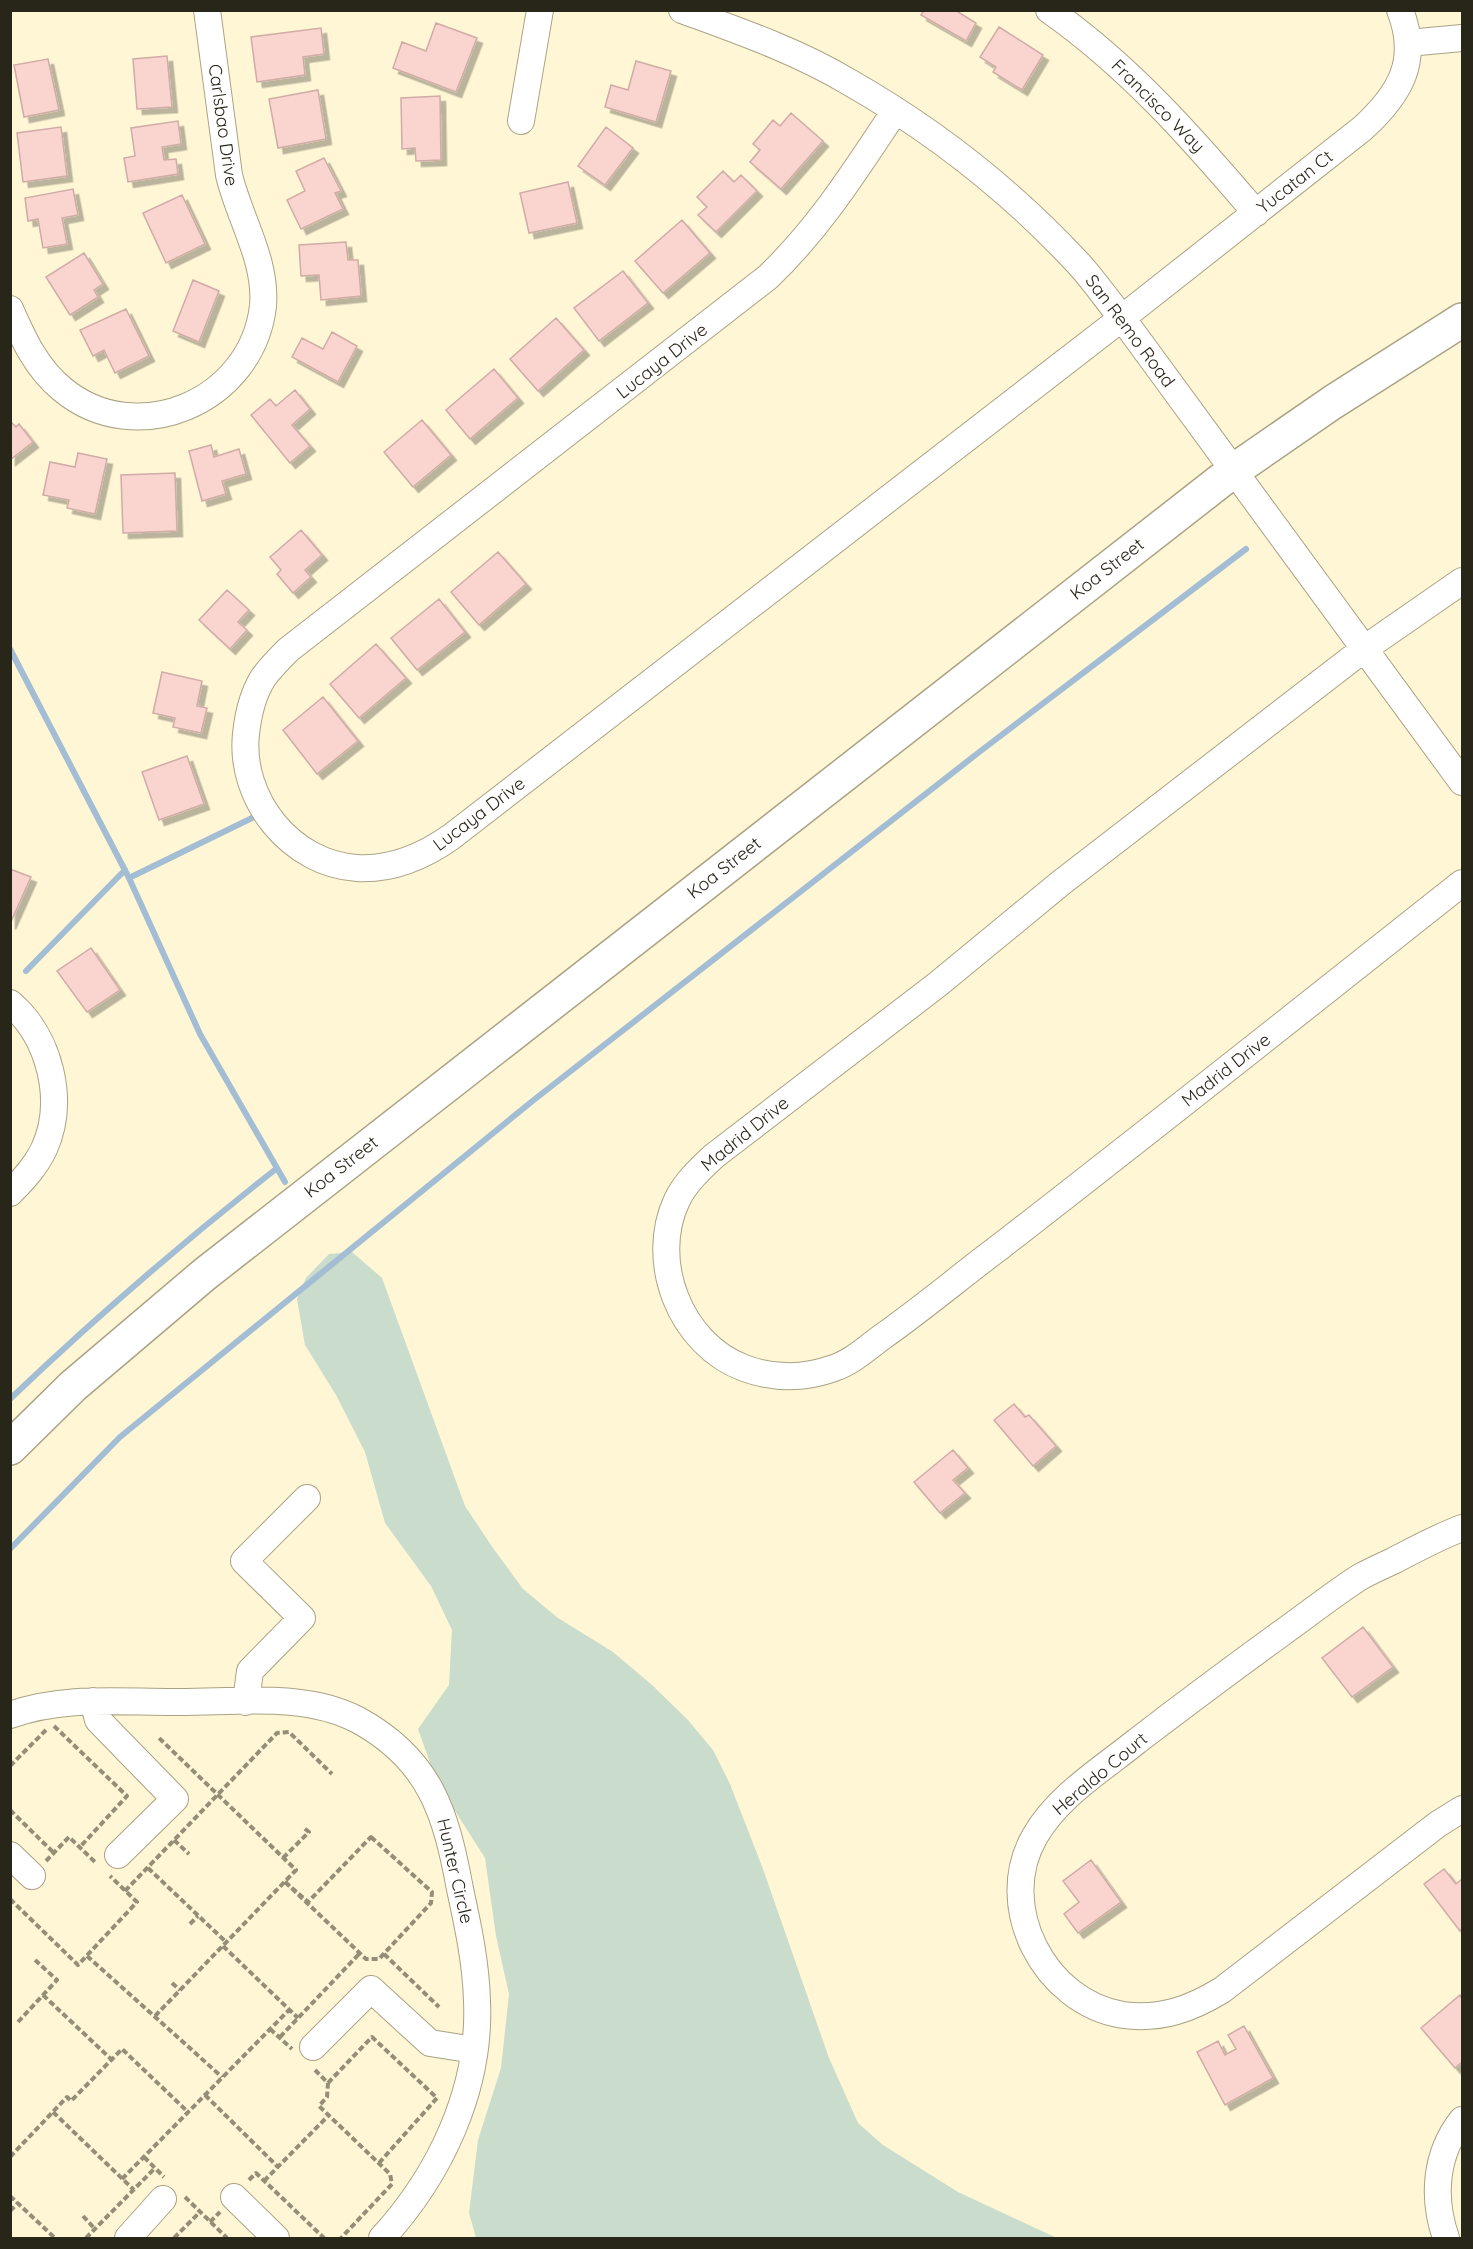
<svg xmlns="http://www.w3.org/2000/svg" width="1473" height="2249" viewBox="0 0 1473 2249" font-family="Quicksand,sans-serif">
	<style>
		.green { fill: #cadccc }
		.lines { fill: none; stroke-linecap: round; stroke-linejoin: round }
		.stream { stroke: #a2bdd4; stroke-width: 6 }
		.building { fill: #fad4cf; stroke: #d0aca7; stroke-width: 1.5; filter: url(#shadow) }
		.minor-casing { stroke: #aaa284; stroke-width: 28 }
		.major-casing { stroke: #aaa284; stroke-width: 36 }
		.path { stroke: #948e77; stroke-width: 4; stroke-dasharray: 6 3; stroke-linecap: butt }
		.minor { stroke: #fff; stroke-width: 26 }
		.major { stroke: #fff; stroke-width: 33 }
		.labels { text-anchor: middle; stroke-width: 4.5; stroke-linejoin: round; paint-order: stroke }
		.street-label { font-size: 18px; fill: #282519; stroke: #fff }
	</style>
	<defs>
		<filter id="shadow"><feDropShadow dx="5.5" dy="5.5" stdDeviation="0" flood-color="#0004"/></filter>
	</defs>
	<rect width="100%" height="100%" fill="#fff6d5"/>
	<path class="green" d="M352 1252 382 1278 465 1506 493 1548 523 1589 558 1618 613 1652 652 1685 688 1720 713 1750 730 1784 763 1869 829 2058 858 2123 883 2145 958 2192 1057 2238H476L469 2213 478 2140 501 2068 509 1994 496 1936 485 1858 450 1803 435 1777 418 1729 449 1685 452 1630 431 1586 385 1523 365 1452 336 1395 305 1345 297 1299 306 1278 329 1254Z"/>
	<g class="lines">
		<path class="stream" d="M10 649 129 878 200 1034 285 1182
			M129 878 252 818
			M26 971 125 870
			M10 1399C95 1318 184 1241 276 1169
			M10 1549 120 1437 535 1099 978 753 1246 549"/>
	</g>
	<path class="building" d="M924 10H955L976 23 966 41 921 15Z
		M436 23 477 38 456 92 393 68 402 42 426 51Z
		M999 27 1043 55 1022 90 993 72 996 67 980 57Z
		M321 28 324 54 303 57 305 75 257 82 251 37Z
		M167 56 172 107 137 109 133 59Z
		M48 59 59 110 24 117 14 65Z
		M636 61 671 71 656 122 605 107 611 85 628 90Z
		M318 90 326 139 278 148 269 99Z
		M440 96 441 160 416 161 415 148 402 149 401 98Z
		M791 113 823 141 781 189 750 162 760 150 753 144 773 120 780 126Z
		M178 121 181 144 162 147 164 160 176 159 178 174 128 182 124 158 135 156 131 128Z
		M61 127 67 176 23 182 17 133Z
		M606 127 633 148 605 185 578 166Z
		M324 158 341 191 335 193 343 209 301 229 287 200 305 191 296 171Z
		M723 171 734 182 741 175 757 191 716 232 698 215 707 207 697 197Z
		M568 182 577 223 529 233 520 193Z
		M73 189 78 215 62 218 67 244 43 248 38 219 28 221 25 198Z
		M182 195 205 244 166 263 143 213Z
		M682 220 710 253 663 293 635 261Z
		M346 242 348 260H358L361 296 321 300 319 275 301 276 299 245Z
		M84 253 103 284 94 290 98 297 70 315 46 277Z
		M623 271 648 303 599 341 574 308Z
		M193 280 219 291 199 342 173 331Z
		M126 309 149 356 115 373 104 350 93 356 80 330Z
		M556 318 584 350 538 391 510 359Z
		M332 332 357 346 338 382 292 357 302 338 323 349Z
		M494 369 518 398 470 439 446 410Z
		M295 390 310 409 292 425 310 446 290 463 251 415 270 399 276 406Z
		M422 420 451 455 413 487 384 452Z
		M10 421 16 427 19 424 33 442 10 460Z
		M211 445 214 457 239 449 246 474 222 481 226 494 202 501 189 451Z
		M78 453 107 459 95 514 67 508 69 500 43 495 50 462 75 467Z
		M175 473 177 531 123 533 121 475Z
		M301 530 322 555 305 570 311 577 293 593 277 574 281 570 270 557Z
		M498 552 526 584 479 625 451 592Z
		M227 590 249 610 238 622 247 630 230 649 199 620Z
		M439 599 465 632 417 670 391 638Z
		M376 644 406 678 359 718 330 684Z
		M162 672 202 681 197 706 207 708 201 733 173 727 175 718 153 713Z
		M323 697 358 741 317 774 283 730Z
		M187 756 204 804 159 820 142 772Z
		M10 869 31 877 10 924Z
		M91 948 120 990 87 1012 57 971Z
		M1014 1404 1025 1417 1029 1415 1056 1446 1033 1466 994 1420Z
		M953 1450 968 1468 953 1480 965 1493 940 1513 914 1482Z
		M1363 1627 1393 1667 1352 1697 1322 1658Z
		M1091 1860 1121 1902 1078 1933 1064 1914 1079 1902 1063 1881Z
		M1444 1869 1456 1884 1462 1879V1929L1460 1931 1424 1884Z
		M1460 1995 1462 1999V2062L1455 2068 1421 2028Z
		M1244 2026 1273 2078 1225 2105 1197 2052 1218 2041 1225 2055 1236 2049 1228 2035Z"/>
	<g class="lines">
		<g class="minor-casing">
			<path id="minor" d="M682 10C739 31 797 51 849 82 933 130 1011 191 1077 262 1093 279 1107 300 1122 318L1462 782
				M1049 10C1129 66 1193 139 1256 213
				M1408 43 1462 38
				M895 111C855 171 820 227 768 277L288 650C279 659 270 668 263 678 253 694 248 715 246 734 239 799 291 864 357 868 391 870 424 856 451 837L1122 318 1363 128C1400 94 1420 61 1400 10
				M521 121 540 10
				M10 309C23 338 36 368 62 389 136 451 252 402 263 306 267 260 239 218 229 175L207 10
				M1462 581 1364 649 1062 882 938 984 714 1156C700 1169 685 1183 677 1200 648 1261 680 1344 744 1368 774 1379 804 1379 834 1368 852 1362 867 1348 882 1337 923 1308 961 1276 1001 1246 1156 1126 1309 1004 1462 883
				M10 1003C50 1037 66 1101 44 1149 36 1166 24 1179 10 1193
				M1462 1528C1438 1537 1416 1549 1393 1561 1382 1566 1371 1571 1360 1577 1332 1595 1306 1616 1279 1635 1231 1670 1184 1705 1137 1741 1101 1770 1058 1796 1035 1836 994 1906 1045 2003 1123 2015 1161 2020 1191 2009 1222 1990L1438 1824 1462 1809
				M93 1701 98 1720 175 1799 118 1855
				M246 1702 250 1671 302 1618 244 1561 307 1498
				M10 1715C62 1696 119 1702 173 1702 232 1703 303 1691 358 1720 431 1760 446 1814 460 1889 468 1926 476 1963 477 2001 481 2089 440 2175 382 2238
				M10 1855 32 1876
				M313 2047 371 1989 430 2043 474 2050
				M234 2197 276 2238
				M128 2238 163 2199
				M1446 2238C1432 2198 1435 2154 1462 2120"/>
		</g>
		<g class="major-casing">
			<path id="major" d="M10 1448 73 1386 205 1274 1233 471 1333 402 1462 320"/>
		</g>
		<path class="path" d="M54 1726 127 1796 80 1847
			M10 1766 46 1730
			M10 1810 54 1853
			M371 1837 432 1892 431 1903 379 1959H366L284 1881 308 1902Z
			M174 1840 189 1854
			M283 1858 309 1832 304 1828
			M46 1861 69 1837 96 1863
			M148 1868 226 1942
			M125 1891 277 1733 289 1732 332 1774
			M10 1899 78 1965 137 1902 110 1876
			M190 1924 198 1916
			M223 1946 298 2018
			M384 1954 439 2007
			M87 1956 222 2077
			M172 1983 180 1990
			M43 1995 112 2060
			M155 2016 296 1870 159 1738
			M18 2022 57 1980 35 1960
			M270 2029 292 2049
			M280 2037 360 1953
			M315 2070 328 2083 327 2097 319 2106 390 2174 392 2184 341 2238
			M328 2083 372 2037 437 2098 379 2163
			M205 2095 278 2167
			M53 2112 134 2190
			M10 2157 67 2097 71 2101 122 2049 188 2112
			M144 2157 164 2177
			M122 2179 290 2009
			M249 2180 256 2173 324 2238
			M264 2181 329 2115
			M10 2196 55 2238
			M185 2197 227 2238
			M10 2211 18 2203
			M83 2216 95 2229
			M210 2222 220 2212
			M86 2238 155 2168
			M174 2238 200 2212"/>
		<use href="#minor" class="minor"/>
		<use href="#major" class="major"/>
	</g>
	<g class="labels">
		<g class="street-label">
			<text transform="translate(1158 106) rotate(45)" y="6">Francisco Way</text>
			<text transform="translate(223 125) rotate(82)" y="6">Carlsbao Drive</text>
			<text transform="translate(1295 182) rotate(-38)" y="6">Yucatan Ct</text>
			<text transform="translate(1130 331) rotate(53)" y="6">San Remo Road</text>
			<text transform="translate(662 361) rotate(-38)" y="6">Lucaya Drive</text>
			<text transform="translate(1107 569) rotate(-38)" y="6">Koa Street</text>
			<text transform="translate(479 814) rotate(-37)" y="6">Lucaya Drive</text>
			<text transform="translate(724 868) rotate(-38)" y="6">Koa Street</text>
			<text transform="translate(1226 1070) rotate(-38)" y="6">Madrid Drive</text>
			<text transform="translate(745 1134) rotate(-39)" y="6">Madrid Drive</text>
			<text transform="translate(341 1167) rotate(-38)" y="6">Koa Street</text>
			<text transform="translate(1100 1774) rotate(-40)" y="6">Heraldo Court</text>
			<text transform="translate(455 1871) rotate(77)" y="6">Hunter Circle</text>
		</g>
	</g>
	<rect width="1473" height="2249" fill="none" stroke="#282519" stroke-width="24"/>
</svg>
